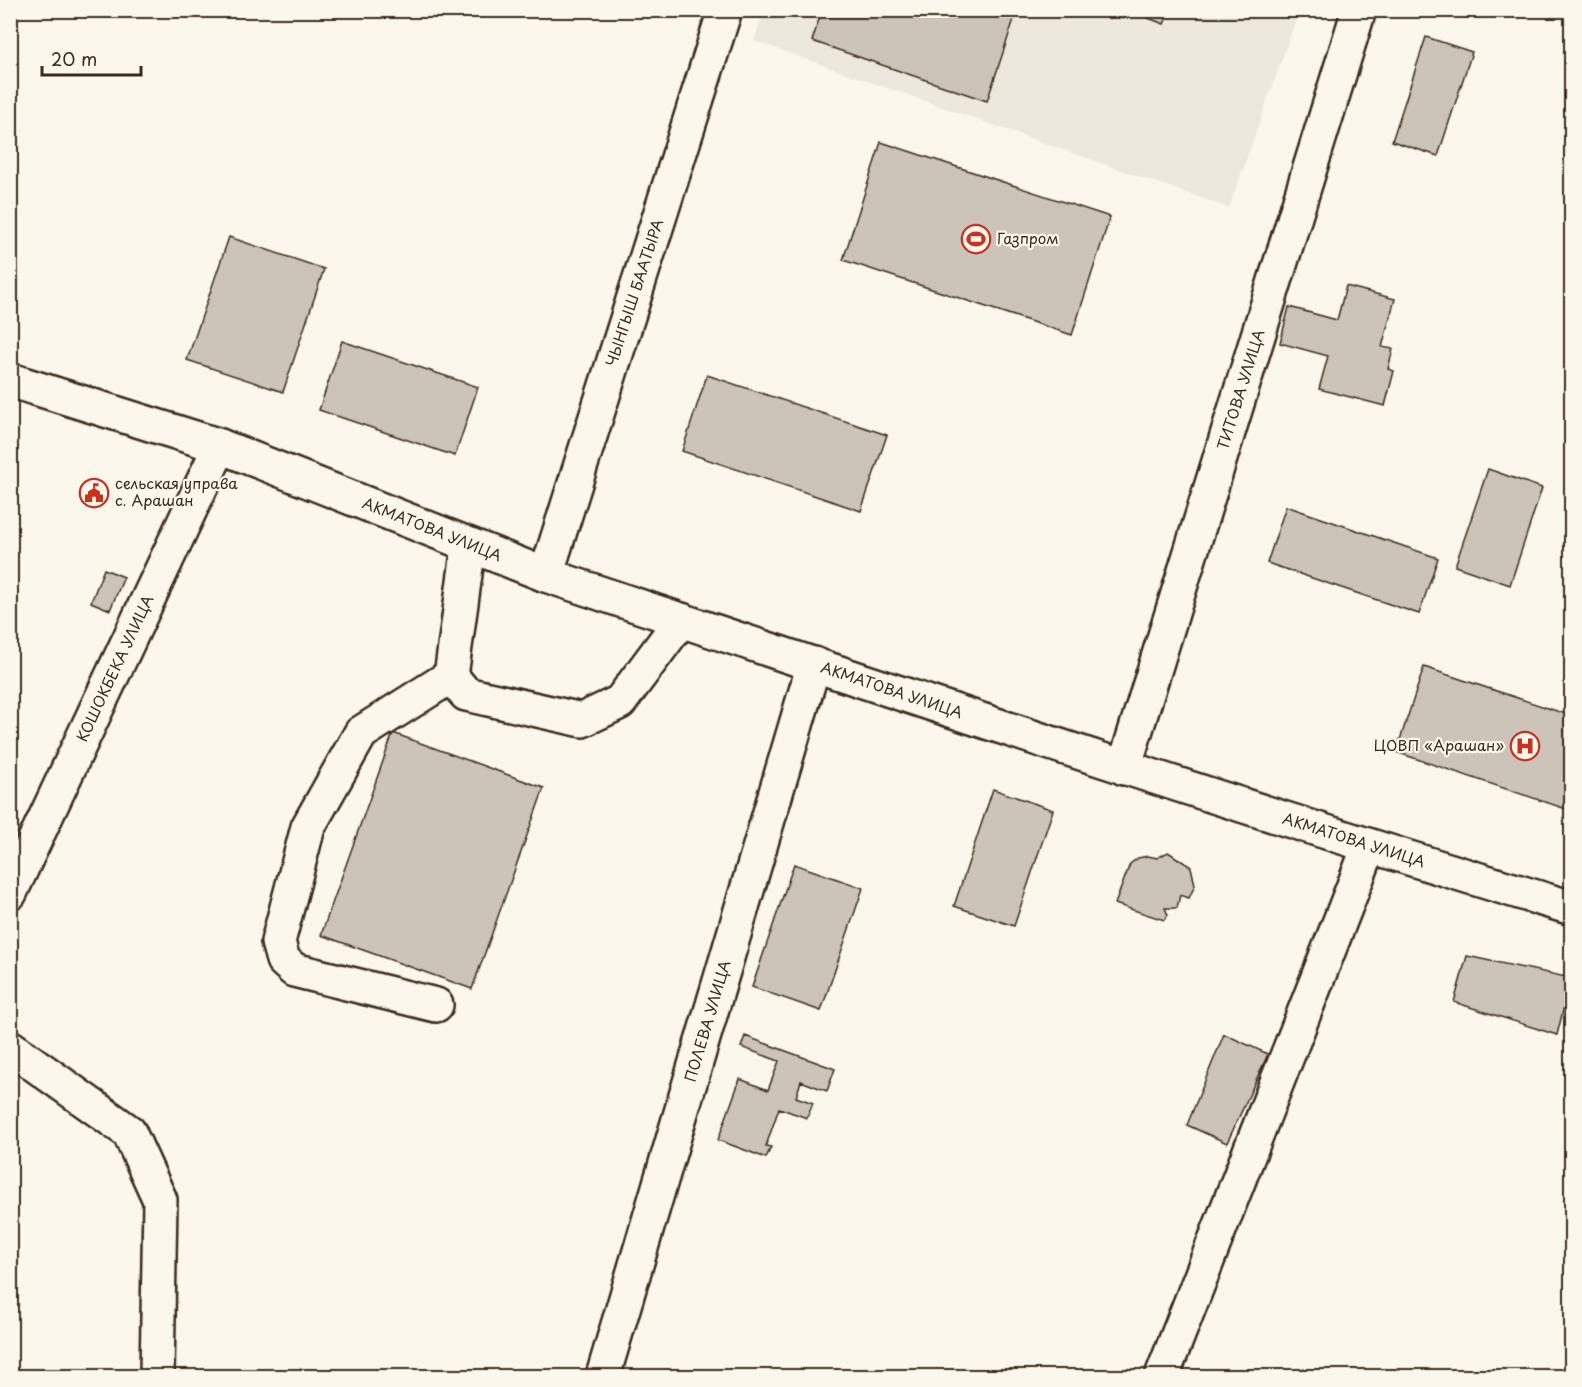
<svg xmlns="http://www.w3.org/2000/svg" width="1582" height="1387" viewBox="0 0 1582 1387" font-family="'Playpen Sans',sans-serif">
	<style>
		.built { fill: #ede8dd }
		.building { fill: #ccc4b9; stroke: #3b2a1e; stroke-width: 1.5 }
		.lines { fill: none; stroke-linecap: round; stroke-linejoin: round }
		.minor-casing { stroke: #3b2a1e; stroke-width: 38 }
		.major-casing { stroke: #3b2a1e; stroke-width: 38 }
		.minor { stroke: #fbf7ec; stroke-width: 33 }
		.major { stroke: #fbf7ec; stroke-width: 33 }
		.labels { text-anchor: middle; stroke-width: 4.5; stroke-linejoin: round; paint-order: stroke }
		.poi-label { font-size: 15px; fill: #3b2a1e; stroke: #fbf7ec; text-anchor: start }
		.street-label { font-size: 15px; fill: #3b2a1e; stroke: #fbf7ec }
	</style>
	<rect width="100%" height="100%" fill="#fbf7ec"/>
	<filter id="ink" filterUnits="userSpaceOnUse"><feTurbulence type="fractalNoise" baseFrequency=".0167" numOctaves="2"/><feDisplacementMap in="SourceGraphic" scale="12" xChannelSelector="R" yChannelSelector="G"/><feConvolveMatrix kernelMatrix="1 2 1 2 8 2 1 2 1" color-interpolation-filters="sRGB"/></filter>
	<g filter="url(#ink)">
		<path class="built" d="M764 11H1299L1229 208 754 41Z"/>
		<path class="building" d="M822 10H1017L987 101 812 41Z
			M1127 10H1170L1164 24Z
			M1426 37 1472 52 1438 156 1392 141Z
			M881 142 1110 217 1072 335 843 260Z
			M229 237 324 269 283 392 187 360Z
			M1346 286 1395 299 1382 347 1393 349 1388 369 1394 371 1385 406 1319 389 1328 356 1280 343 1289 307 1337 320Z
			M342 341 478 387 455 456 319 410Z
			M707 375 887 435 861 511 682 451Z
			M1488 469 1542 488 1510 585 1455 566Z
			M1286 506 1438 558 1419 614 1267 563Z
			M104 569 124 577 110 610 91 602Z
			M1424 667 1572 716V811L1396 752Z
			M393 733 544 788 472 989 321 935Z
			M993 789 1053 810 1014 926 954 906Z
			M1168 852 1191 867 1195 885 1189 898 1180 895 1177 908H1165L1168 915 1164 920 1115 904 1130 864 1138 858 1148 856 1157 858Z
			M794 864 863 888 821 1011 752 987Z
			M1467 956 1571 978 1557 1035 1454 1002Z
			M1224 1034 1268 1054 1227 1143 1187 1125Z
			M745 1036 835 1069 827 1091 801 1081 796 1097 813 1103 807 1118 779 1108 766 1146 771 1147 766 1158 718 1140 740 1079 768 1090 779 1061 741 1047Z"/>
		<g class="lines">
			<g class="minor-casing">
				<g id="minor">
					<path id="s1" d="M10 380 220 446 546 575"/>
					<path d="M469 545 451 676 466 694 582 720 620 702 681 620"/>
					<path id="s2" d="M1124 768 1359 10"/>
					<path id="s3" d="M10 893 220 446"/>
					<path d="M436 1005 294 970 283 960 278 942 308 827 361 733 451 676"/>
					<path d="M10 1047 129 1132 160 1200 157 1376"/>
					<path id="s4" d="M603 1376 814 664"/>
					<path d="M1162 1376 1369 847"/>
				</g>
			</g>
			<g class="major-casing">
				<g id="major">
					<path id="s5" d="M725 10 546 575C887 689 1227 804 1572 908"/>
				</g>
			</g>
			<use href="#minor" class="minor"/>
			<use href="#major" class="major"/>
		</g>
	</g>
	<defs>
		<g id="stadium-ring" transform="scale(1.5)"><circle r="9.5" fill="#fbf7ec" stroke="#c8321e" stroke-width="1.5"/><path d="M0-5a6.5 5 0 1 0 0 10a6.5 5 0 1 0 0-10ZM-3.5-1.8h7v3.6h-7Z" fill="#c8321e"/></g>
		<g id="civic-ring" transform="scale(1.5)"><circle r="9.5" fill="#fbf7ec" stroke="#c8321e" stroke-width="1.5"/><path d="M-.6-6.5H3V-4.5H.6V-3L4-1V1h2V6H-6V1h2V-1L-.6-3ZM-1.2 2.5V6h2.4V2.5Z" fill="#c8321e"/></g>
		<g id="hospital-ring" transform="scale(1.5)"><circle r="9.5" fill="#fbf7ec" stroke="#c8321e" stroke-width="1.5"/><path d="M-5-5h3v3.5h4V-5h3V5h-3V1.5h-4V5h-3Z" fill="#c8321e"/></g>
	</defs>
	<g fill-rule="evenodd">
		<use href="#stadium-ring" x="976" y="239"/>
		<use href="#civic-ring" x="94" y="493"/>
		<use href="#hospital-ring" x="1525" y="746"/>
	</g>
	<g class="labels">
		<g class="poi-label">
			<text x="997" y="244">Газпром</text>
			<text x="115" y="489">сельская управа<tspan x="115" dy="17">с. Арашан</tspan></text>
			<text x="1504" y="751" text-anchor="end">ЦОВП «Арашан»</text>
		</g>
		<g class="street-label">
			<text transform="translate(635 293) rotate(-72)" y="5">ЧЫНГЫШ БААТЫРА</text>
			<text dy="5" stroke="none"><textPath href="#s2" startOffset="396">ТИТОВА УЛИЦА</textPath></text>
			<text dy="5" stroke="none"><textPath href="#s1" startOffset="448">АКМАТОВА УЛИЦА</textPath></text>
			<text dy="5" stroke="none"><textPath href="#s3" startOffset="248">КОШОКБЕКА УЛИЦА</textPath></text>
			<text dy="5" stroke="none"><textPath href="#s5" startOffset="957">АКМАТОВА УЛИЦА</textPath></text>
			<text dy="5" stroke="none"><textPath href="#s5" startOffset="1443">АКМАТОВА УЛИЦА</textPath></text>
			<text dy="5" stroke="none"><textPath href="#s4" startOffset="370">ПОЛЕВА УЛИЦА</textPath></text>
		</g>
	</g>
	<rect width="1582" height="1387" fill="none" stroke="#fbf7ec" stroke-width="36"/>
	<rect x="18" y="18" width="1546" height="1351" fill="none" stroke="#3b2a1e" stroke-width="2" filter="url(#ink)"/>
	<path d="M42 66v9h99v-9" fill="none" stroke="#3b2a1e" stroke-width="3"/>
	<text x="51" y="66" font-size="18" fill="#3b2a1e" stroke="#fbf7ec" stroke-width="4.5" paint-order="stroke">20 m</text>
</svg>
